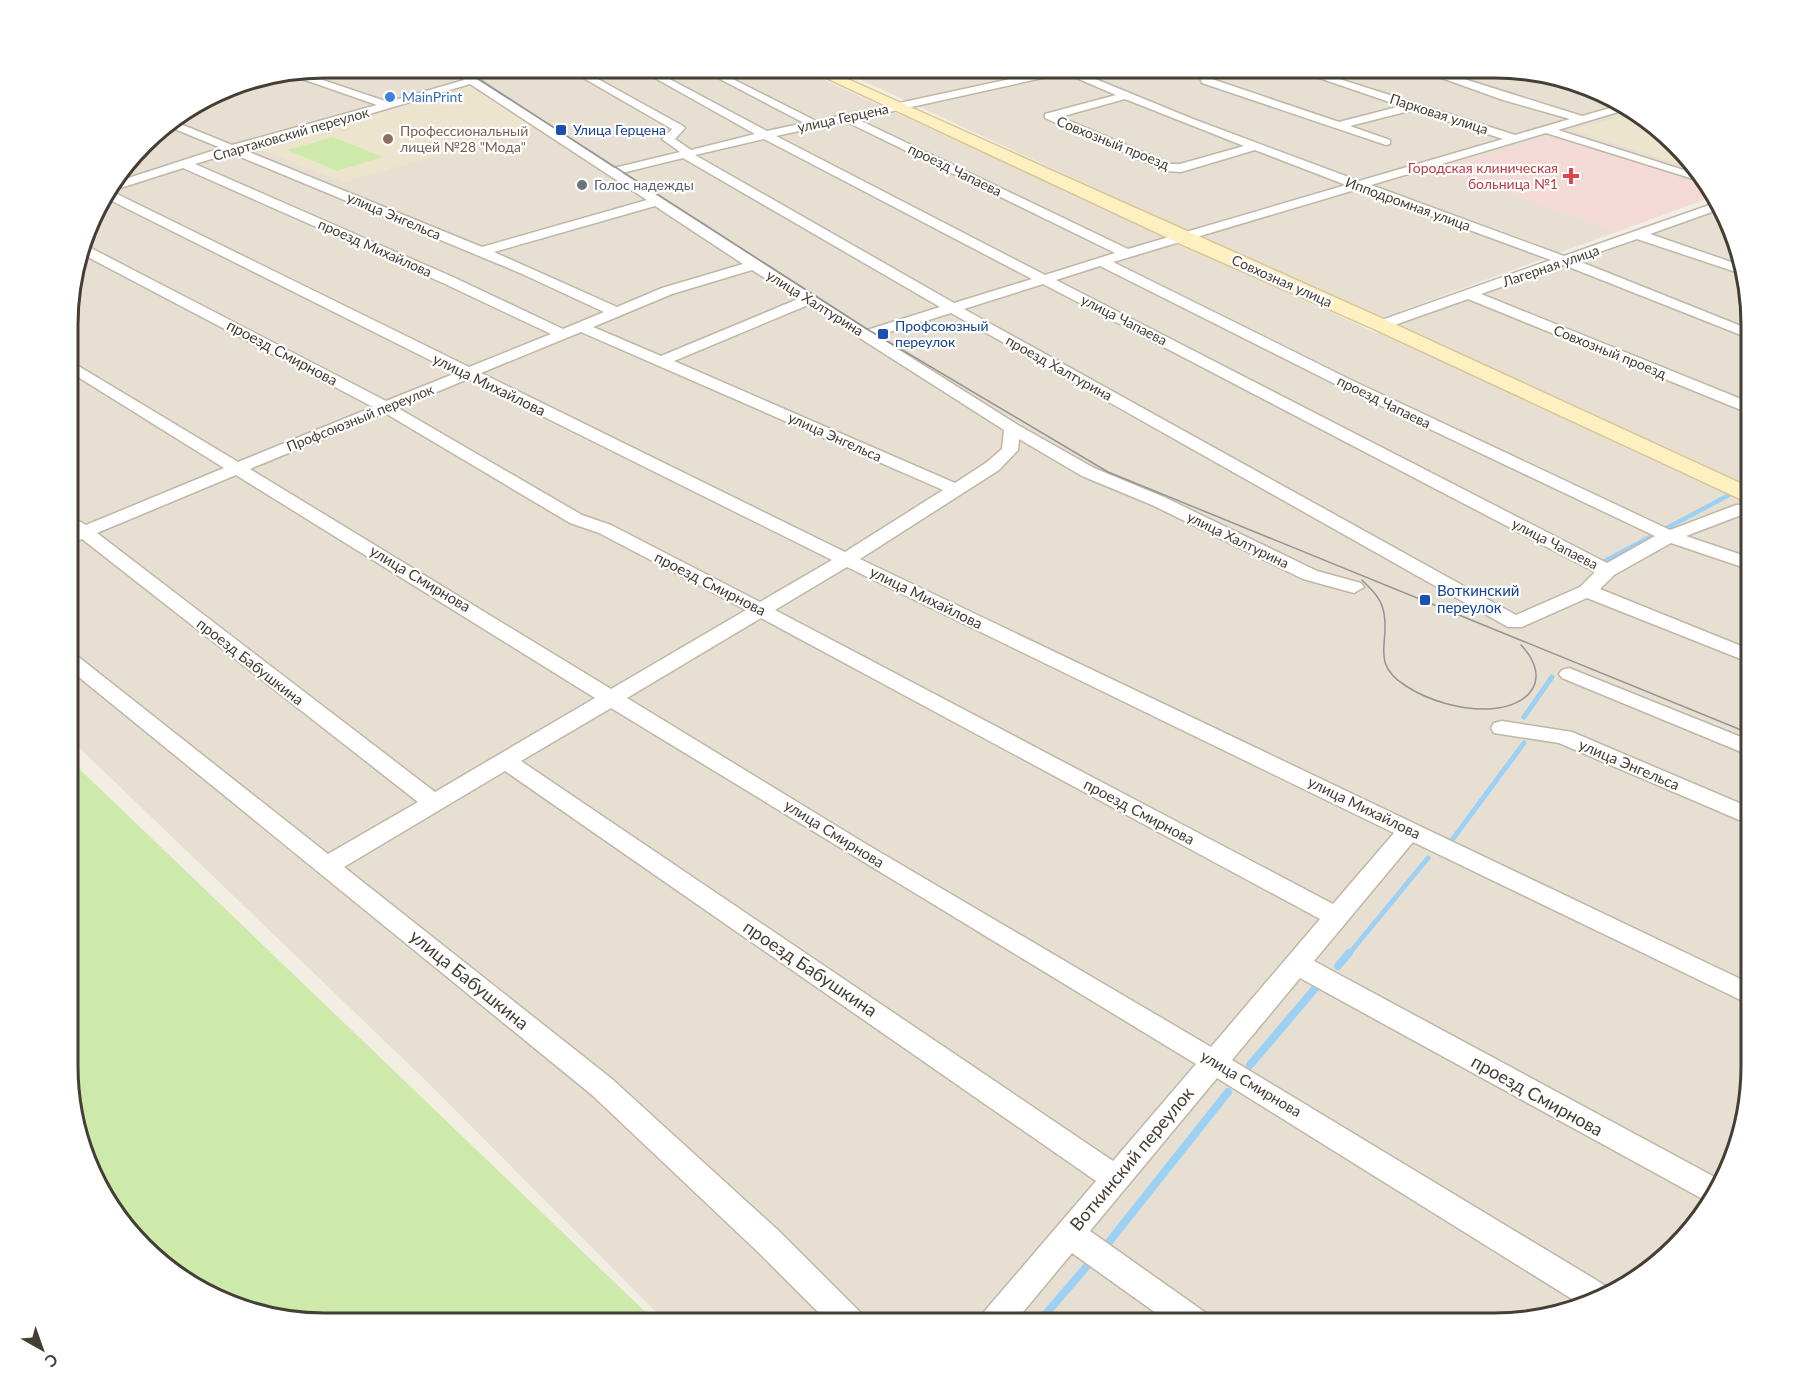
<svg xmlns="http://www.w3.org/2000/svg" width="1819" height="1391" viewBox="0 0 1819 1391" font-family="Lato,sans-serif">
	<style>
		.residential { fill: #e7e0d2 }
		.education { fill: #ede4cd }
		.medical { fill: #f4dad6 }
		.green { fill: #ceeaaa }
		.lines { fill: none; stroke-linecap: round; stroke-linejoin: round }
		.stream-far2 { stroke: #9dd1f3; stroke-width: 4.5 }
		.stream-far1 { stroke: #9dd1f3; stroke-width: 5 }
		.stream { stroke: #9dd1f3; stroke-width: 8 }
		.street-casing { stroke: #bfb6a6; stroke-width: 3 }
		.secondary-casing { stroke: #d9c593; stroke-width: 3 }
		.street { fill: #fff; fill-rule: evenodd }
		.secondary { fill: #fff0c2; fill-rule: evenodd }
		.tram { stroke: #949494; stroke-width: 1.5 }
		.shop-dot { fill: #3f7fe0; stroke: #fff; stroke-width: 2 }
		.transit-dot { fill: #1a4fb4; stroke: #fff; stroke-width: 2 }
		.education-dot { fill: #8d6e63; stroke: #fff; stroke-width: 2 }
		.health-dot { fill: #e0444e; stroke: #fff; stroke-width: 2 }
		.worship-dot { fill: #6b7280; stroke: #fff; stroke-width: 2 }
		.labels { text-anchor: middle; stroke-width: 4.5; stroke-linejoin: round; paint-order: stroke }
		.far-shop-label { font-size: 14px; fill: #366cbe; stroke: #fff; text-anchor: start }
		.far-street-label { font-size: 14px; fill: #453e34; stroke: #fff }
		.far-transit-label { font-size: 14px; fill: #164399; stroke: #fff; text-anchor: start }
		.far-education-label { font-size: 14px; fill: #785e54; stroke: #fff; text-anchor: start }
		.far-health-label { font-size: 14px; fill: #be3a42; stroke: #fff; text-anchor: end }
		.far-worship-label { font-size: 14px; fill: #5b616d; stroke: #fff; text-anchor: start }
		.street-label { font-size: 15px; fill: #453e34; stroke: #fff }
		.transit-label { font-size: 15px; fill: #164399; stroke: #fff; text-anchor: start }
		.near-street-label { font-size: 18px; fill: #453e34; stroke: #fff }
		.rim { fill: none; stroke: #453e34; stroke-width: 3 }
	</style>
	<rect width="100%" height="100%" fill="#f3eee4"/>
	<path class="residential" d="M325 68H798L1376 333 1720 205 1725 211 1751 325V1083L1732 1165 1688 1236 1608 1297 1494 1323H667L421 1076 69 738 70 291 102 197 155 131 242 81Z
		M835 68H1510L1592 87 1664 131 1714 196 1379 319Z"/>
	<path class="education" d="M470 83 538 127 344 182 252 147 329 125 344 131 349 129 335 123 409 105Z
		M1634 113 1664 131 1692 168 1572 130Z"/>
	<path class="medical" d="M1555 134 1704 183 1714 196 1616 232 1439 169Z"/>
	<path class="green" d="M333 137 383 157 337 171 287 150Z
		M69 759 657 1323H309L227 1304 155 1260 94 1180 68 1083Z"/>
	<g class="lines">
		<path class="stream-far2" d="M1748 487 1751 486
			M1603 562 1729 495"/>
		<path class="stream-far1" d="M1524 717 1552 677
			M1452 840 1524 743
			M1348 955 1428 858"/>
		<path class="stream" d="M1338 966 1349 953
			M1250 1065 1318 985
			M1105 1247 1228 1092
			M1038 1323 1087 1266"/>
		<g class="street-casing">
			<path id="street" d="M448 68H459L477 78 614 168 680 152 662 139 672 129 566 68H578L683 126 685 128 675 139 691 150 755 134 637 68H649L767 131 804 123 699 68H711L816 121 1061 68H1079L1076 71 1193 119 1359 181 1503 139 1413 110 1350 126 1390 140V144L1386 145 1202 83 1200 78 1234 68H1252L1212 79 1339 122 1401 106 1290 68H1305L1515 135 1570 119 1503 100 1414 68H1429L1582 116 1621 105 1628 109 1558 130 1696 174 1703 182 1546 133 1371 185 1564 256 1718 202 1723 208 1650 234 1737 264 1739 273 1637 239 1576 260 1751 330V339L1564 265 1481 294 1751 403V414L1468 299 1386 328H1376L1374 325 1376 322 1551 260 1358 189 1113 262 1349 379 1670 530 1736 505 1751 504V514H1744L1686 536 1751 558V570L1671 543 1614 575 1600 589 1751 650V663L1587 598 1522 627H1508L951 313 877 336 1018 425 1094 468 1164 497 1317 571 1361 583 1364 587 1354 593 1303 579 1152 505 1082 476 1019 439 1018 450 999 470 860 559 1751 984V1005L1413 842 1314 961 1722 1181 1708 1202 1300 978 1232 1060 1611 1289 1613 1293 1608 1297 1580 1304 1217 1078 1090 1231 1206 1313 1211 1323H1170L1072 1253 1014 1323H978L983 1313 1096 1181 505 771 344 867 612 1079 780 1232 861 1313 866 1323H829L758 1252 592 1095 69 669V653L76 655 328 854 418 802 82 539 69 543V515L86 525 224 468 70 372V361L238 462 373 407 82 254 85 245 386 401 456 373 102 196 113 183 221 148 165 125 173 121 232 145 377 105 288 74 299 72 388 102 464 80ZM1065 73 1116 95 1045 114V118L1165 171 1181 172 1255 150 1346 185 1128 249 857 119ZM470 84 647 200 482 247 242 149 316 130ZM1125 99 1244 146 1180 164H1171L1060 117ZM845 121 1115 253 1045 275 776 136ZM764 139 1032 279 954 303 695 155ZM231 153 520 273 604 312 563 329 453 277 195 164ZM683 158 940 307 867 330 622 173ZM183 168 443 283 551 334 469 367 111 191ZM655 206 743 264 662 288 617 307 494 252ZM1100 266 1337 385 1655 536 1607 563 1056 280ZM752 270 798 299 661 356 593 327 672 294ZM1043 284 1595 572 1580 587 1516 615 964 309ZM808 305 1004 430 1002 449 987 462 955 483 674 361ZM581 332 943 490 845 552 481 373ZM468 379 832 560 760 602 611 525 582 515 398 408ZM385 413 570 523 599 533 746 610 611 689 250 469ZM236 475 595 698 435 792 97 533ZM847 567 1394 833 1333 904 775 610ZM761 618 1320 919 1211 1047 866 844 627 698ZM611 708 1196 1064 1113 1161 521 761Z
				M1569 668 1751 741V756L1562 678 1559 674 1562 670Z
				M1502 721 1572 732 1751 808V825L1559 743 1494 733 1491 728 1494 723Z"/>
		</g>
		<g class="secondary-casing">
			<path id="secondary" d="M805 68H823L1388 321 1751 488V504L1374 329 1183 245Z"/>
		</g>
		<use href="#street" class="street"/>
		<use href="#secondary" class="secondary"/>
		<path class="tram" d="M461 68 867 329 1108 472 1751 734
			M1362 580C1371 589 1380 597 1383 609 1392 641 1368 662 1406 686 1429 701 1461 710 1489 709 1530 707 1553 679 1521 645"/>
	</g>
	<circle class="shop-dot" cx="390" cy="97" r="6"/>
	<g class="transit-dot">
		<rect x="555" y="124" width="12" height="12" rx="3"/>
		<rect x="877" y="328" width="12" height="12" rx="3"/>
		<rect x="1419" y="594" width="12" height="12" rx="3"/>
	</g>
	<circle class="education-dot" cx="388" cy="139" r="6"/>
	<path class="health-dot" d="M1568 167h6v6h6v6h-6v6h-6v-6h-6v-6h6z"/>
	<circle class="worship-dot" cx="582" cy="185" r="6"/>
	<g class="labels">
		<g class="far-shop-label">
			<text x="402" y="102">MainPrint</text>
		</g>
		<g class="far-street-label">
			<text transform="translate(1439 114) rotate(18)" y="5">Парковая улица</text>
			<text transform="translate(843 118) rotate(-12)" y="5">улица Герцена</text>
			<text transform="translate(291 134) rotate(-16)" y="5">Спартаковский переулок</text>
			<text transform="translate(1113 143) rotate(22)" y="5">Совхозный проезд</text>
			<text transform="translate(955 170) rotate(26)" y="5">проезд Чапаева</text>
			<text transform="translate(1408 204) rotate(20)" y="5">Ипподромная улица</text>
			<text transform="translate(394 216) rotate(23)" y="5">улица Энгельса</text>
			<text transform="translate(375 248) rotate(24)" y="5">проезд Михайлова</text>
			<text transform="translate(1551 266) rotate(-19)" y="5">Лагерная улица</text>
			<text transform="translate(1282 281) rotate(24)" y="5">Совхозная улица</text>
			<text transform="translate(815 303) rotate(32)" y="5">улица Халтурина</text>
			<text transform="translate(1124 320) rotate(27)" y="5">улица Чапаева</text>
			<text transform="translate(1610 352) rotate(22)" y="5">Совхозный проезд</text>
			<text transform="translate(1059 368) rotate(29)" y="5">проезд Халтурина</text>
			<text transform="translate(1384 402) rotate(26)" y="5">проезд Чапаева</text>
			<text transform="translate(360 418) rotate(-22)" y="5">Профсоюзный переулок</text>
			<text transform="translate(835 437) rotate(24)" y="5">улица Энгельса</text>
			<text transform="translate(1238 540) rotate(26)" y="5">улица Халтурина</text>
			<text transform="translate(1555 544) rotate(27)" y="5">улица Чапаева</text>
		</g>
		<g class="far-transit-label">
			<text x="573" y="135">Улица Герцена</text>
			<text x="895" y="331">Профсоюзный<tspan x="895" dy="16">переулок</tspan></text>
		</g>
		<g class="far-education-label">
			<text x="400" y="136">Профессиональный<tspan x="400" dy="16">лицей №28 "Мода"</tspan></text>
		</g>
		<g class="far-health-label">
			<text x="1558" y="173">Городская клиническая<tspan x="1558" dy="16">больница №1</tspan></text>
		</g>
		<g class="far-worship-label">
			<text x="594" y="190">Голос надежды</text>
		</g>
		<g class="street-label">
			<text transform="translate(282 353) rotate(28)" y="5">проезд Смирнова</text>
			<text transform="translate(489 385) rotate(26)" y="5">улица Михайлова</text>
			<text transform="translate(420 579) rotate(31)" y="5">улица Смирнова</text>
			<text transform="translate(710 584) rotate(27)" y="5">проезд Смирнова</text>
			<text transform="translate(926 598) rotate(26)" y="5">улица Михайлова</text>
			<text transform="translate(250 662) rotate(38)" y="5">проезд Бабушкина</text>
			<text transform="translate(1629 765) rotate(23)" y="5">улица Энгельса</text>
			<text transform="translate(1364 808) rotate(26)" y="5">улица Михайлова</text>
			<text transform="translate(1139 812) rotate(28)" y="5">проезд Смирнова</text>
			<text transform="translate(834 834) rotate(32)" y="5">улица Смирнова</text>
			<text transform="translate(1251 1084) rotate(31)" y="5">улица Смирнова</text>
		</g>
		<g class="transit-label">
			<text x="1437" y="596">Воткинский<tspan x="1437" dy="17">переулок</tspan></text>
		</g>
		<g class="near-street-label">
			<text transform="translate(810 969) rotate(34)" y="6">проезд Бабушкина</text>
			<text transform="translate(469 980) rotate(39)" y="6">улица Бабушкина</text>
			<text transform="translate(1537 1096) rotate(29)" y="6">проезд Смирнова</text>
			<text transform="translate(1132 1159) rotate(-50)" y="6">Воткинский переулок</text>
		</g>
	</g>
	<path d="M0 0H1819V1391H0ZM325 78H1494A247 247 0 0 1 1741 325V1066A247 247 0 0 1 1494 1313H325A247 247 0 0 1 78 1066V325A247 247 0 0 1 325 78Z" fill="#fff" fill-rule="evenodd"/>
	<path class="rim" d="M325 78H1494A247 247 0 0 1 1741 325V1066A247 247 0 0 1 1494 1313H325A247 247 0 0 1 78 1066V325A247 247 0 0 1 325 78Z"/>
	<g transform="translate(42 1349) rotate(140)" stroke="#ffffff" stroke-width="4.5" paint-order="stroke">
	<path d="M0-4.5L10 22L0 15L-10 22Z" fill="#453e34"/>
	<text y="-9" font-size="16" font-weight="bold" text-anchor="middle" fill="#453e34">С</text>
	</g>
</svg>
